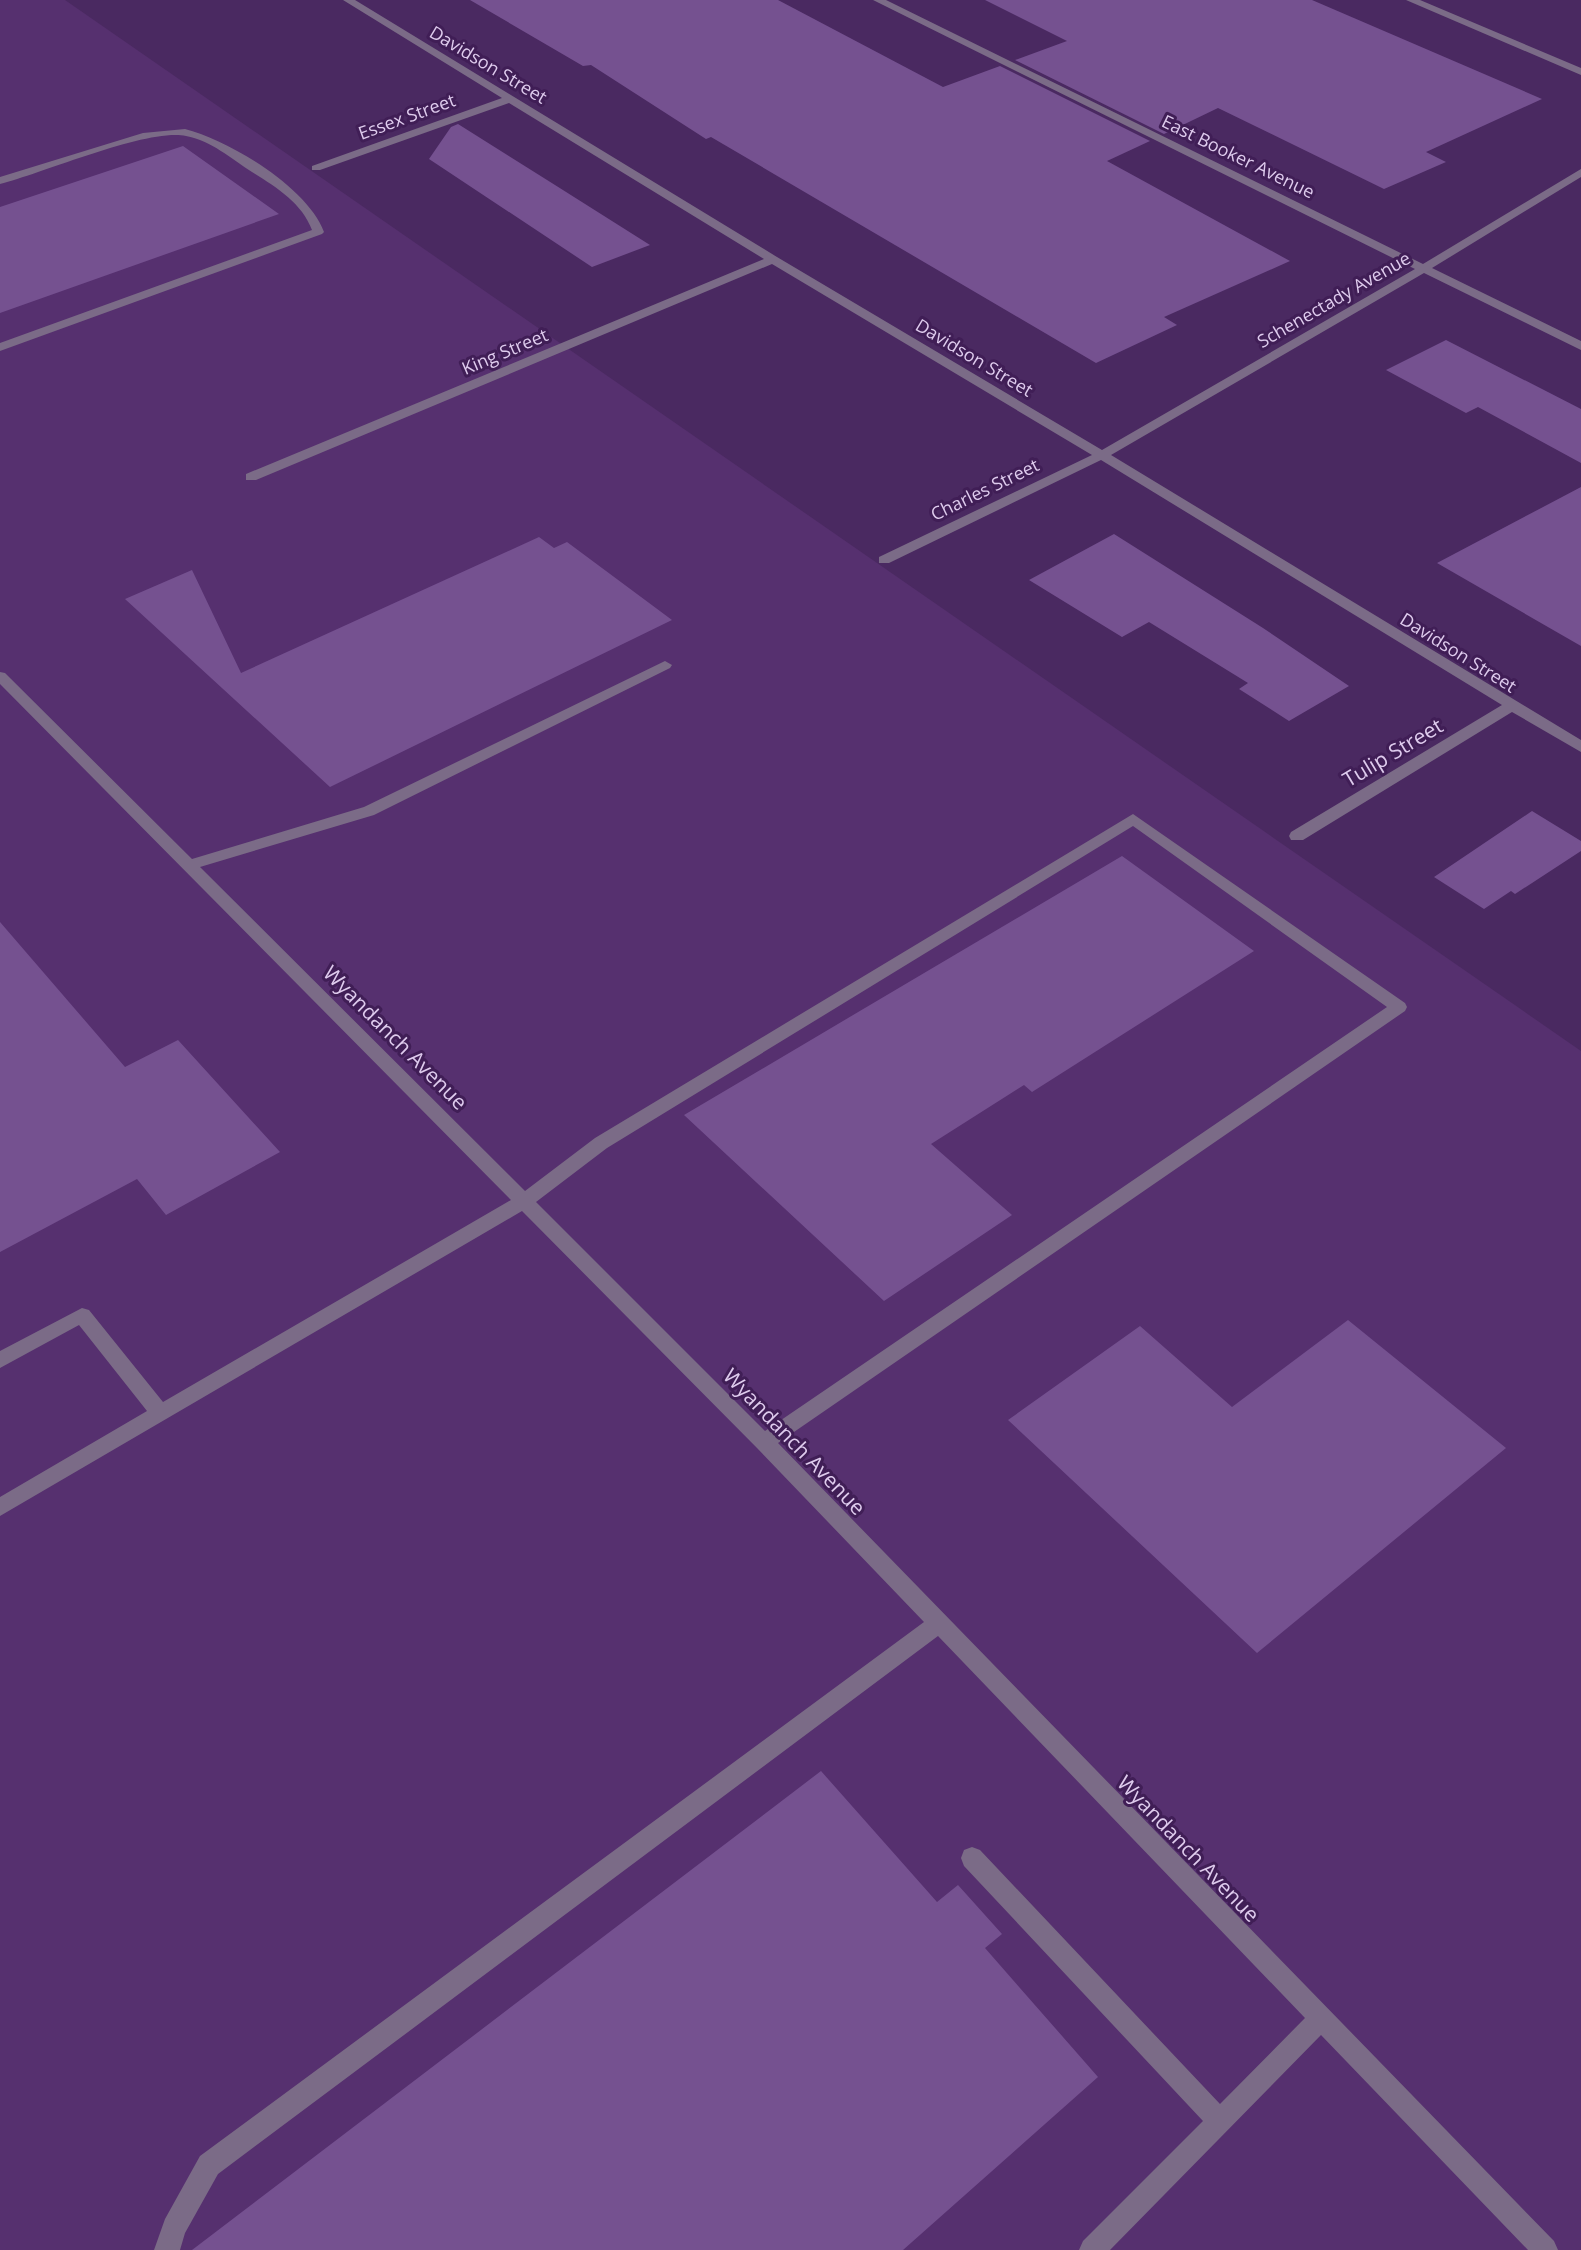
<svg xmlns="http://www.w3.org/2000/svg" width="1581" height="2250" viewBox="0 0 1581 2250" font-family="'Open Sans',sans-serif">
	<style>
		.built { fill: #56306f }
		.building { fill: #755190 }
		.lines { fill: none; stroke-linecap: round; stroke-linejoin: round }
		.minor { fill: #7b6b87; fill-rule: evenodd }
		.labels { text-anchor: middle; stroke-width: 6; stroke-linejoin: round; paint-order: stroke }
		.far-street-label { font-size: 18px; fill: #decbed; stroke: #401e56 }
		.street-label { font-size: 21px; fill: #decbed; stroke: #401e56 }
	</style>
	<rect width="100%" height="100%" fill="#4a2961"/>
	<path class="built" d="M0 0H65L1581 1051V2250H0Z"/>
	<path class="building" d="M470 0H778L943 87 1000 66 1150 141 1107 161 1290 261 1164 317 1177 325 1096 363 711 137 706 139 591 65 583 66Z
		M985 0H1312L1542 99 1426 152 1446 162 1384 189 1218 108 1164 134 1015 60 1067 41Z
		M458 124 555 185 650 245 592 267 429 159 451 127Z
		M183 146 279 214 0 313V207Z
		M1446 340 1581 409V463L1478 407 1466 413 1386 370Z
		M1581 487V646L1437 563Z
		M1114 534 1263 628 1349 686 1289 721 1239 689 1248 683 1149 622 1122 637 1029 580Z
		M539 537 554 548 567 542 672 620 330 787 125 599 192 570 241 673Z
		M1532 811 1581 841V851L1515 894 1511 891 1484 909 1434 877Z
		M1122 856 1254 951 1032 1092 1024 1085 931 1144 1012 1215 884 1301 684 1115Z
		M0 922 125 1067 178 1040 280 1152 166 1215 137 1179 0 1252Z
		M1348 1320 1506 1448 1257 1653 1008 1420 1140 1326 1232 1407Z
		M821 1771 937 1902 958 1885 1002 1934 985 1948 1098 2077 903 2250H192Z"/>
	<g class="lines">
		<path class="minor" d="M343 0H355L777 257 1102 450 1415 269 873 0H886L1423 264 1581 169V177L1432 268 1581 341V350L1424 273 1111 455 1581 740V752L1512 712 1303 840H1291L1289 836 1291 832 1502 705 1101 460 889 563H879V557L1092 455 772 264 256 480H246V474L764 259 509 103 320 170H312V166L502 98Z
			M1406 0H1420L1581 68V75Z
			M185 129C229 140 308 188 324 232L322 234 0 351V343L312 230C302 203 276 187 252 172 232 159 210 140 186 136 147 128 44 173 0 184V177L143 133Z
			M665 661 672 665 670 668 374 815 200 867 525 1191 595 1138 1133 814 1405 1003 1407 1007 1405 1011 778 1443 1554 2241 1558 2250H1528L1321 2035 1110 2250H1079L1083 2241 1203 2121 964 1866 961 1858 964 1850 972 1847 980 1850 1220 2104 1305 2018 938 1636 218 2174 185 2233 180 2250H154L165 2219 200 2156 924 1622 757 1448 522 1211 0 1516V1497L147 1411 79 1325 0 1368V1351L82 1308 89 1310 163 1402 511 1200 0 684V672L5 673 192 859 364 807ZM1133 826 1387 1007 765 1431 536 1202 607 1148Z"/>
	</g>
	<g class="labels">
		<g class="far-street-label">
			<text transform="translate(488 65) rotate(31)" y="6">Davidson Street</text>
			<text transform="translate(407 117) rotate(-20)" y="6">Essex Street</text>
			<text transform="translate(1238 157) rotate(26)" y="6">East Booker Avenue</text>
			<text transform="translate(1334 300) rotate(-30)" y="6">Schenectady Avenue</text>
			<text transform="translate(505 352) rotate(-23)" y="6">King Street</text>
			<text transform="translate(974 358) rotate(31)" y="6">Davidson Street</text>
			<text transform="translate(985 490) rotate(-26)" y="6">Charles Street</text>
			<text transform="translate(1458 653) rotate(32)" y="6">Davidson Street</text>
		</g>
		<g class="street-label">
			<text transform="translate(1393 753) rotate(-31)" y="7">Tulip Street</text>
			<text transform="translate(395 1038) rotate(45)" y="7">Wyandanch Avenue</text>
			<text transform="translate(794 1442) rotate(46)" y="7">Wyandanch Avenue</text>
			<text transform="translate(1188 1849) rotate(46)" y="7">Wyandanch Avenue</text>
		</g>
	</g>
</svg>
